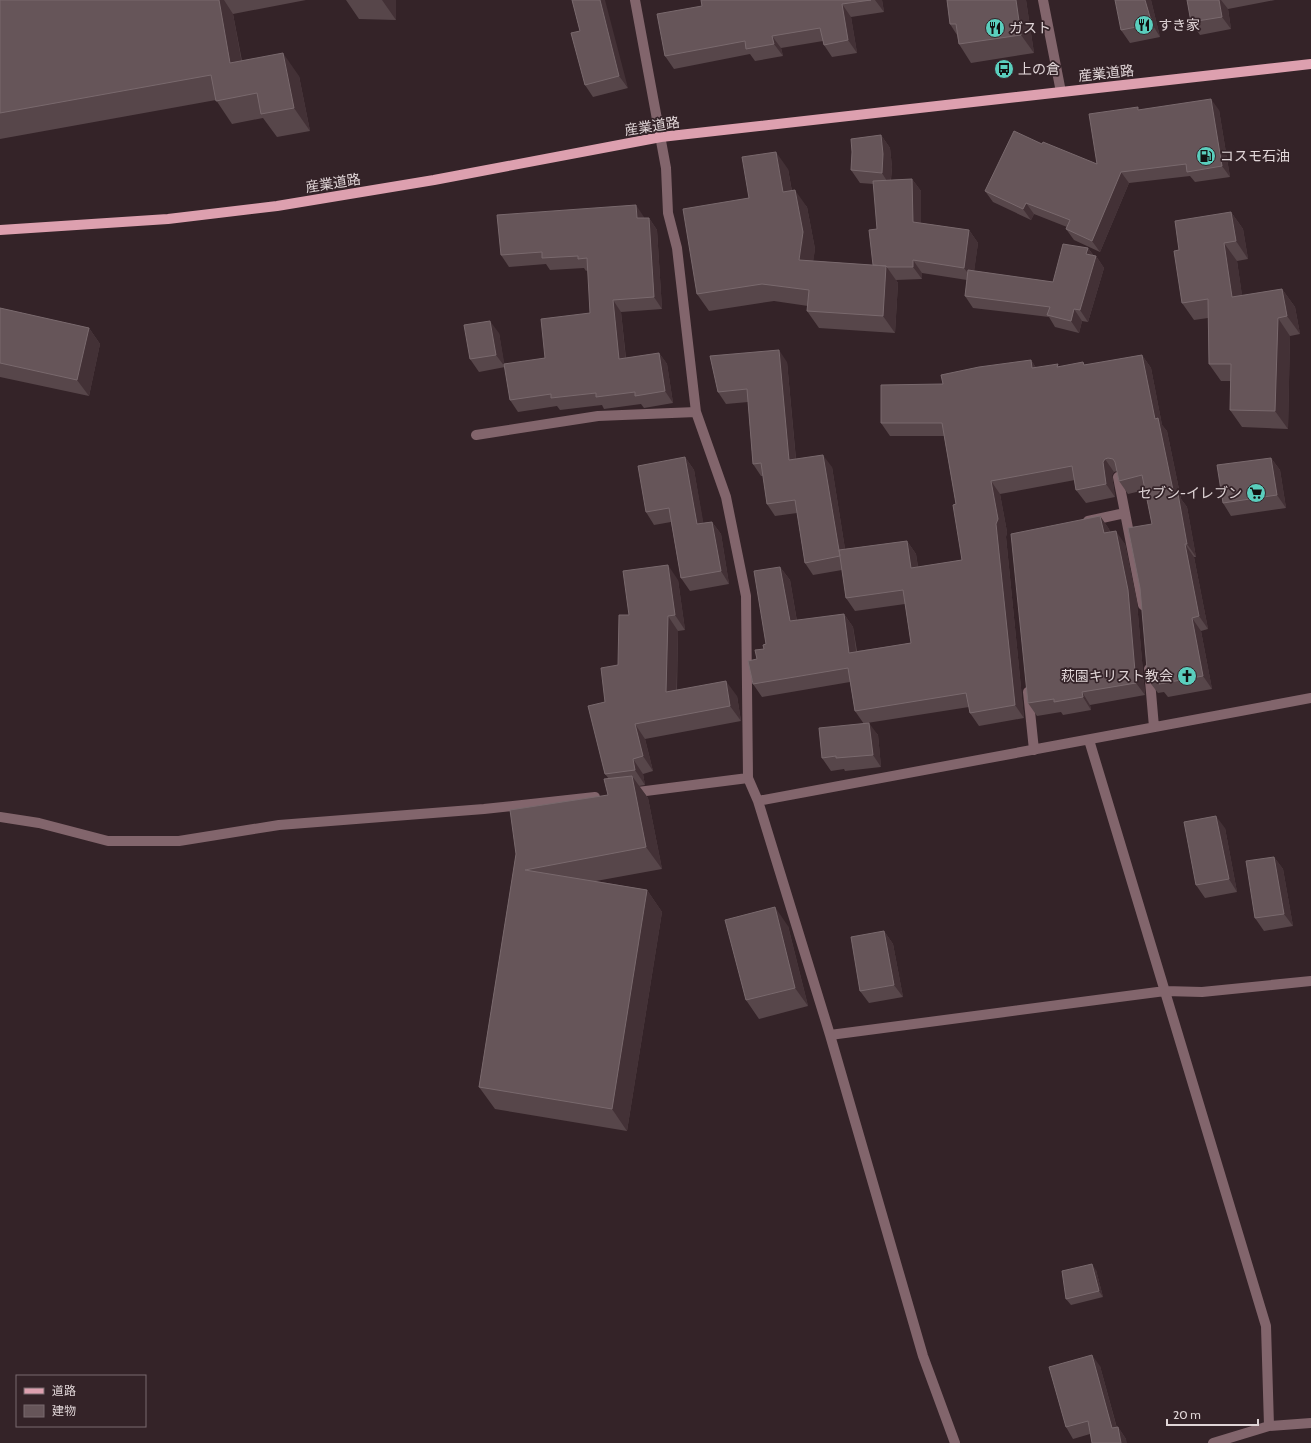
<svg xmlns="http://www.w3.org/2000/svg" width="1311" height="1443" viewBox="0 0 1311 1443" font-family="Cabin,'Noto Sans JP',sans-serif">
	<style>
		.lines { fill: none; stroke-linecap: round; stroke-linejoin: round }
		.minor { stroke: #82656c; stroke-width: 10 }
		.major { stroke: #dda0af; stroke-width: 10 }
		.wall { fill: #57464a }
		.shaded-wall { fill: #433136 }
		.building { fill: #665559; stroke: #79696d }
		.labels { text-anchor: middle; stroke-width: 3.5; stroke-linejoin: round; paint-order: stroke }
		.poi-label { font-size: 14px; fill: #e0d5d7; stroke: #342328; text-anchor: start }
		.street-label { font-size: 14px; fill: #e0d5d7; stroke: #342328 }
	</style>
	<rect width="100%" height="100%" fill="#342328"/>
	<g class="lines">
		<path class="minor" d="M635 0 666 168 668 213 677 248 696 412 726 497 746 596 748 778 758 801 830 1035 923 1356 955 1443
			M1043 0 1061 92
			M476 435 598 416 696 412
			M1118 477 1143 605
			M1088 521 1125 513
			M1149 669 1154 727
			M1028 692 1034 750
			M1089 740 1266 1326 1269 1426
			M630 793 748 778
			M758 801 1311 698
			M0 817 39 823 108 841H179L279 825 484 809 595 797
			M830 1035 1165 991 1202 992 1311 981
			M1213 1443 1269 1426 1311 1423"/>
		<path class="major" d="M0 230 168 219 277 206 434 180 661 137 1311 64"/>
	</g>
	<path class="wall" d="M0 0H306L233 14 242 61 299 76 310 131 277 137 263 118 232 124 216 100 0 139Z
		M346 0H396V20L359 19Z
		M572 0 628 88 593 97 585 85 580 31Z
		M701 0H882L884 12 851 17 857 53 832 57 824 45 823 41 781 48 783 56 755 61 750 54 674 69 665 56 702 6Z
		M947 0H1026L1034 53 971 63 959 44 957 35 950 24Z
		M1151 0 1160 37 1130 43 1121 30Z
		M1187 0H1275L1228 9 1231 29 1200 35 1191 22Z
		M1140 110H1219L1230 177 1195 182 1190 176 1129 183 1100 252 1074 240 1066 229 1067 227 1034 214 1031 220 993 202 985 191 1042 144 1097 164Z
		M881 135 890 148 892 167 891 180 912 179 921 191V223L969 230 978 243 974 271 1053 282 1088 248 1094 256H1096L1104 268 1088 322 1082 321 1079 333 1055 327 1049 317 973 308 965 296 967 280 922 273V279L896 280 898 283 895 333 819 328 807 311 808 306 774 301 709 311 697 294 749 198 788 169 792 191 807 207 815 249 813 261 873 265 877 229 874 184 860 183 851 170Z
		M1231 212 1243 229 1248 259 1237 261 1242 296 1282 289 1295 307 1300 334 1290 336 1288 429 1242 427 1230 410 1231 381H1221L1209 364 1208 318 1194 320 1182 303Z
		M644 217V218H649L657 230 662 309 621 312 626 358 659 353 667 364 673 403 644 408 641 404 604 409 602 405 560 410 557 406 518 412 510 400 505 367 479 372 470 359 499 333 504 364 545 358 590 313 588 270 586 271 584 268 550 270 546 264 509 267 501 255Z
		M0 308 89 328 100 344 89 396 0 377Z
		M1142 355 1151 368 1162 425 1167 431 1181 499 1187 507 1196 557H1194L1208 629 1201 631 1212 689 1168 697 1164 692 1158 693 1148 680 1152 524 1145 490 1128 494 1119 481 1117 471 1114 472 1112 475 1115 497 1086 503 1076 490 1075 480 1000 494 1007 532 1006 537 1024 718 979 726 970 713 969 707 867 723 878 735 881 767 845 771 844 769 831 771 822 758 864 724 855 711 850 682 762 697 753 684 757 659 764 649 766 644 780 567 790 580 797 621 844 614 853 627 857 651 911 643 905 604 855 611 846 598 842 570 813 575 805 563 797 513 775 516 767 504 763 476H761L753 464 748 402 726 404 718 392 787 362 796 459 832 467 845 549 907 541 916 554 918 567 962 560 956 504 944 436H890L881 423 943 384 1031 360 1036 368 1060 367 1086 365Z
		M685 457 694 470 703 523 712 522 721 534 729 584 690 591 681 578 671 522 654 525 646 512Z
		M1271 458 1280 470 1286 508 1231 516 1223 503Z
		M1100 516 1109 529 1110 532 1125 544 1137 603 1145 695 1090 705 1091 710 1063 715 1061 712 1037 716 1028 703Z
		M678 580 685 630 678 631 677 690 737 696 741 721 645 739 653 771 643 774 645 785 639 786 648 798 662 869 596 881 647 890 662 912 627 1131 495 1109 479 1087 516 854 608 795 609 779 605 774V702L618 665 629 615Z
		M1225 828 1237 892 1205 898 1196 885Z
		M1274 857 1283 869 1293 926 1264 931 1255 918Z
		M788 926 808 1006 759 1019 746 1000Z
		M884 931 893 944 903 997 869 1003 860 991Z
		M1096 1270 1103 1297 1071 1305 1066 1299Z
		M1100 1366 1117 1428 1118 1427 1126 1439 1090 1434 1073 1439 1066 1427Z"/>
	<path class="shaded-wall" d="M219 0H224L233 14 246 86 230 63Z
		M382 0H396V20Z
		M600 0H605L628 88 619 76Z
		M875 0H882L884 12Z
		M1016 0H1026L1034 53 1021 35Z
		M1145 0H1151L1160 37 1152 24Z
		M1219 0H1221L1228 9 1231 29 1222 17Z
		M842 4 851 17 857 53 848 40Z
		M772 36 781 48 783 56 774 44Z
		M283 53 299 76 310 131 294 108Z
		M1211 99 1219 110 1230 177 1222 166Z
		M881 135 890 148 892 167 890 186 882 173Z
		M776 152 788 169 795 210 783 192Z
		M1121 172 1129 183 1100 252 1092 241Z
		M912 179 921 191V234L913 222Z
		M795 190 807 207 815 249 811 277 799 260Z
		M1026 203 1034 214 1031 220 1023 209Z
		M636 205 644 217 645 230 637 218Z
		M1231 212 1243 229 1248 259 1236 241Z
		M649 218 657 230 662 309 654 297Z
		M969 230 978 243 973 280 964 268Z
		M1224 243 1237 261 1245 315 1232 297Z
		M1088 248 1095 258 1096 256 1104 268 1088 322 1080 310 1086 254Z
		M913 260 922 273V279L913 267Z
		M886 266 898 283 895 333 883 316Z
		M1282 289 1295 307 1300 334 1287 316Z
		M613 300 621 312 627 371 619 359Z
		M1074 309 1082 321 1079 333 1071 321Z
		M1278 318 1290 336 1288 429 1275 411Z
		M490 321 499 333 505 367 496 355Z
		M89 328 100 344 89 396 77 380Z
		M779 350 787 362 797 472 789 460Z
		M659 353 667 364 673 403 665 391Z
		M1142 355 1151 368 1162 425 1167 431 1181 499 1187 507 1196 557 1187 544 1155 419Z
		M1031 360 1040 373 1032 368Z
		M823 455 832 467 848 568 840 556Z
		M685 457 694 470 706 537 697 524Z
		M1271 458 1280 470 1286 508 1277 495Z
		M1105 459 1114 472 1112 475 1115 497 1106 484 1103 462Z
		M991 481 1000 494 1007 532 1006 537 1024 718 1015 705 996 524Z
		M1100 516 1109 529 1112 546 1104 533Z
		M712 522 721 534 729 584 721 571Z
		M1116 531 1125 544 1137 603 1145 695 1136 683Z
		M907 541 916 554 920 581 911 568Z
		M1185 544 1194 557 1208 629 1199 616Z
		M668 565 678 580 685 630 675 615Z
		M780 567 790 580 799 634 790 621Z
		M844 614 853 627 858 666 849 653Z
		M668 616 678 631 676 707 666 692Z
		M1192 618 1201 631 1212 689 1203 676Z
		M726 681 737 696 741 721 730 706Z
		M1082 692 1090 705 1091 710 1083 697Z
		M869 723 878 735 881 767 873 755Z
		M635 724 645 739 653 771 643 756Z
		M633 759 643 774 645 785 635 770Z
		M632 776 648 798 662 869 646 847Z
		M1216 816 1225 828 1237 892 1229 879Z
		M1274 857 1283 869 1293 926 1284 914Z
		M647 890 662 912 627 1131 612 1109Z
		M775 907 788 926 808 1006 795 988Z
		M884 931 893 944 903 997 894 985Z
		M1092 1264 1096 1270 1103 1297 1099 1291Z
		M1092 1355 1100 1366 1120 1440 1112 1428Z
		M1118 1427 1126 1439 1127 1443H1121Z"/>
	<path class="building" d="M0 0H219L230 63 283 53 294 108 261 114 257 93 216 101 211 75 0 113Z
		M572 0H600L619 76 585 85 571 33 580 31Z
		M701 0H871L842 4 848 40 824 45 820 28 772 36 774 44 746 49 745 41 665 56 657 14 702 6Z
		M947 0H1016L1021 35 959 44 956 24H950Z
		M1115 0H1145L1152 24 1121 30Z
		M1187 0H1219L1222 17 1191 22Z
		M1211 99 1222 166 1187 172 1186 164 1121 172 1092 241 1066 229 1070 220 1026 203 1023 209 985 191 1014 131 1042 144 1043 142 1097 164 1089 114 1138 107V110Z
		M881 135 883 154 882 173 851 170 852 152 851 139Z
		M776 152 783 192 795 190 803 232 799 260 886 266 883 316 807 311 809 290 762 284 697 294 683 209 749 198 742 157Z
		M912 179 913 222 969 230 964 268 913 260V267H887L886 266 873 265 869 230 877 229 873 181Z
		M636 205 637 218H649L654 297 613 300 619 359 659 353 665 391 635 396V392L596 397V393L551 398V394L510 400 504 364 545 358 541 319 590 313 587 258 578 259V256L542 258V252L501 255 497 215Z
		M1231 212 1236 241 1224 243 1232 297 1282 289 1287 316 1278 318 1275 411 1230 410 1231 364H1209L1208 299 1182 303 1174 251 1179 250 1175 221Z
		M1063 244 1088 248 1086 254 1096 256 1080 310 1074 309 1071 321 1047 315 1050 307 965 296 968 270 1053 282Z
		M0 308 89 328 77 380 0 363Z
		M490 321 496 355 470 359 464 325Z
		M779 350 789 460 823 455 840 556 805 563 795 500 767 504 761 463 753 464 747 389 718 392 710 356Z
		M1142 355 1155 419 1158 418 1174 495 1178 494 1187 544H1185L1199 616 1192 618 1203 676 1159 684 1158 678 1148 680 1140 588 1128 528 1152 524 1142 475 1119 481 1115 462 1113 459 1108 458 1105 459 1103 462 1106 484 1076 490 1072 466 991 481 998 519 996 524 1015 705 970 713 966 693 855 711 848 668 753 684 748 661 757 659 755 650 764 649 763 645 766 644 754 571 780 567 790 621 844 614 849 653 911 643 903 590 846 598 839 550 907 541 911 568 962 560 953 505 956 504 942 423H881V385L943 384 941 375 979 367 1031 360 1032 368 1058 364 1057 367 1083 362 1084 365Z
		M685 457 697 524 712 522 721 571 681 578 669 508 646 512 638 466Z
		M1271 458 1277 495 1223 503 1217 465Z
		M1100 516 1104 533 1116 531 1128 590 1136 683 1082 692 1083 697 1054 702V699L1028 703 1011 534Z
		M668 565 675 615 668 616 666 692 726 681 730 706 635 724 643 756 633 759 635 770 605 774 588 706 605 702 601 668 618 665 619 615H629L623 571Z
		M869 723 873 755 836 758V756L822 758 819 728Z
		M632 776 646 847 525 870 647 890 612 1109 479 1087 516 854 510 810 608 795 604 779Z
		M1216 816 1229 879 1196 885 1184 822Z
		M1274 857 1284 914 1255 918 1246 861Z
		M775 907 795 988 746 1000 725 920Z
		M884 931 894 985 860 991 851 937Z
		M1092 1264 1099 1291 1066 1299 1062 1271Z
		M1092 1355 1112 1428 1118 1427 1121 1443H1092L1088 1421 1066 1427 1049 1367Z"/>
	<defs>
		<g id="restaurant-disc" transform="scale(1)"><circle r="9.5" fill="#5acebd" stroke="#342328"/><path d="M-5-6h1v4h1v-4h1v4h1v-4h1v5L-1.5 .5V6h-2V.5L-5-1ZM5-6V6H3V1.5H1.5Q1.5-4 5-6Z" fill="#111"/></g>
		<g id="bus-disc" transform="scale(1)"><circle r="9.5" fill="#5acebd" stroke="#342328"/><path d="M-5-6H5V4H4V6H2V4H-2V6H-4V4H-5ZM-3.5-4V0h7V-4ZM-3.5 1.2v1.5H-2V1.2ZM2 1.2v1.5H3.5V1.2Z" fill="#111"/></g>
		<g id="fuel-disc" transform="scale(1)"><circle r="9.5" fill="#5acebd" stroke="#342328"/><path d="M-5.5-6h7V0h2V4h1.3V-2.5L3-4.5l.8-.8L6-3V5H2.5V1h-1V6h-7ZM-4.2-4.7v3.2H.2V-4.7Z" fill="#111"/></g>
		<g id="supermarket-disc" transform="scale(1)"><circle r="9.5" fill="#5acebd" stroke="#342328"/><path d="M-6-5.5h2.5l.6 2H6L4.5 2H-2.5L-4.4-4H-6ZM-1.5 3.2a1.3 1.3 0 1 0 .1 0ZM3 3.2a1.3 1.3 0 1 0 .1 0Z" fill="#111"/></g>
		<g id="church-disc" transform="scale(1)"><circle r="9.5" fill="#5acebd" stroke="#342328"/><path d="M-1.2-6h2.4v3.5h3.3v2.4h-3.3V6h-2.4V-.1h-3.3v-2.4h3.3Z" fill="#111"/></g>
	</defs>
	<g fill-rule="evenodd">
		<use href="#restaurant-disc" x="1144" y="25"/>
		<use href="#restaurant-disc" x="995" y="28"/>
		<use href="#bus-disc" x="1004" y="69"/>
		<use href="#fuel-disc" x="1206" y="156"/>
		<use href="#supermarket-disc" x="1256" y="493"/>
		<use href="#church-disc" x="1187" y="676"/>
	</g>
	<g class="labels">
		<g class="poi-label">
			<text x="1158" y="30">すき家</text>
			<text x="1009" y="33">ガスト</text>
			<text x="1018" y="74">上の倉</text>
			<text x="1220" y="161">コスモ石油</text>
			<text x="1242" y="498" text-anchor="end">セブン-イレブン</text>
			<text x="1173" y="681" text-anchor="end">萩園キリスト教会</text>
		</g>
		<g class="street-label">
			<text transform="translate(1106 73) rotate(-6)" y="5">産業道路</text>
			<text transform="translate(652 126) rotate(-9)" y="5">産業道路</text>
			<text transform="translate(333 183) rotate(-9)" y="5">産業道路</text>
		</g>
	</g>
	<rect x="16" y="1375" width="130" height="52" fill="#342328" stroke="#796a6e"/>
	<rect x="24" y="1388" width="20" height="6" fill="#dda0af" stroke="#796a6e"/>
	<text x="52" y="1395" font-size="12" fill="#e0d5d7">道路</text>
	<rect x="24" y="1405" width="20" height="12" fill="#665559" stroke="#796a6e"/>
	<text x="52" y="1415" font-size="12" fill="#e0d5d7">建物</text>
	<path d="M1167 1419v6h91v-6" fill="none" stroke="#e0d5d7" stroke-width="2"/>
	<text x="1173" y="1419" font-size="12" fill="#e0d5d7" stroke="#342328" stroke-width="3" paint-order="stroke">20 m</text>
</svg>
